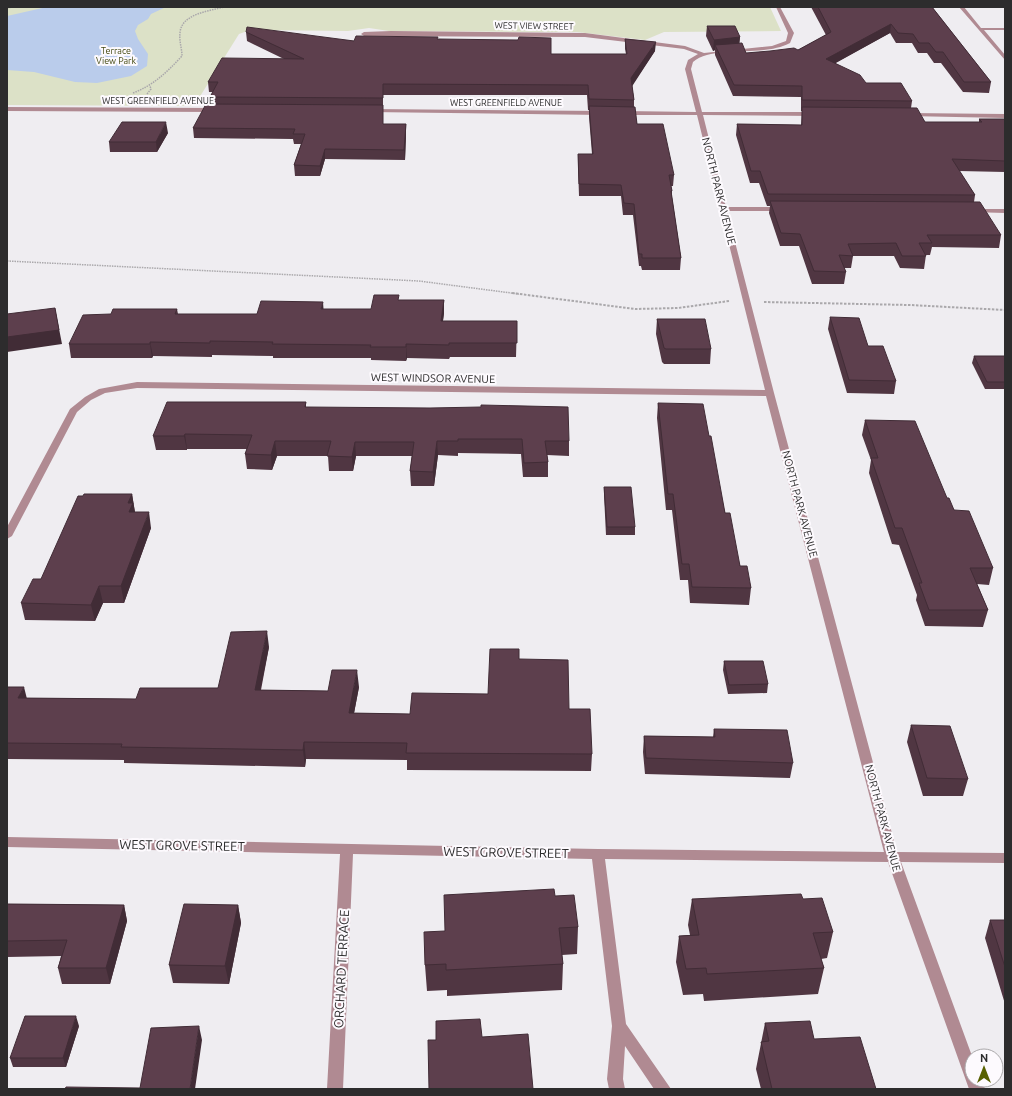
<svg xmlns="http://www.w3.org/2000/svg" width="1012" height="1096" viewBox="0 0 1012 1096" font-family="Ubuntu,sans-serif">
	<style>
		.green { fill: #dce1c7 }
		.water { fill: #bacceb }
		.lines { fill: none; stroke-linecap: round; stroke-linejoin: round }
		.path-far1 { stroke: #aaa8ab; stroke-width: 1.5; stroke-dasharray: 1.5 1; stroke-linecap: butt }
		.path { stroke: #aaa8ab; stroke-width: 2; stroke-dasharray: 2.5 1.5; stroke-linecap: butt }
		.minor { fill: #b08a92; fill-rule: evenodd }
		.wall { fill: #503642 }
		.shaded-wall { fill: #412c36 }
		.building { fill: #5d3f4d; stroke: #412c36 }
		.labels { text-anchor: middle; stroke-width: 4; stroke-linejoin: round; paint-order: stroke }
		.far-street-label { font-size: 9px; fill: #2d2c2d; stroke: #fdfafe }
		.far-park-label { font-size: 9px; fill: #434910; stroke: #fdfafe }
		.street-label { font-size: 11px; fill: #2d2c2d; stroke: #fdfafe }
		.near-street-label { font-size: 13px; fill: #2d2c2d; stroke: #fdfafe }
	</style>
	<rect width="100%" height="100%" fill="#efedf1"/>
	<path class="green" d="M7 7H770L781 31 664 32 645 40 577 32 389 31 369 28 348 31 250 30 239 34 194 106 7 105Z"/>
	<path class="water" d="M47 7H166L151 14 148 19 138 25 135 31 138 39 148 54 147 66 131 76 97 83 75 82 34 72 7 70V16Z"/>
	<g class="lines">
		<path class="path-far1" d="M7 8 13 7
			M133 93C154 85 167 72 182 56 182 49 179 41 180 33 181 14 209 11 224 7
			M147 94 151 89 150 86
			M7 261 419 281 519 294"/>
		<path class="path" d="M512 293 635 309 678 308 729 301
			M764 302 910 305 1005 310"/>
		<path class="minor" d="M776 7H780L794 33 790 43C762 58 714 44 693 62L691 69 702 112H815L818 114 815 116 703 115 726 207H783L786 209 783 211H727L774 393 897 852 1005 853V863L901 862 972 1056V1080H982L985 1089H969L888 862 605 859 626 1024 671 1089H654L625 1046 623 1079 625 1089H609L607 1079 612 1026 592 859 353 854 343 1089H327L340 854 7 847V837L598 849 884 852 766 396 137 388 105 393 91 400 77 412 12 536 7 539V527L70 409 85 397 99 389 137 382 765 390 697 115H623L620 113 623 111 696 112 685 69 688 60 698 54 684 49 585 37 364 36 361 34 364 32 391 31 585 33 685 46 704 53 772 46 786 41 788 33Z
			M959 7H964L981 28H1005V30H984L1005 55V60Z
			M7 107 215 108 218 110 215 112 7 111Z
			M371 109 603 111 606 113 603 115 369 112 368 111Z
			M909 113 1005 114V118L907 116V114Z
			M973 209H1005V213L971 212 970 211Z"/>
	</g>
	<path class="wall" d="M811 7H932L991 82 989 93 963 92 941 63H934L927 53H918L912 43H896L890 33 835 63 866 83 912 101 911 108 925 122H979V119H1005V172L959 171 975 195 974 202 1001 235 999 248 932 247 930 255H926L924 269 900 268 894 256H853L851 268H844L846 272 844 284H812L799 246H780L769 213 770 206H767L759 183H750L736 135 737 124 801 125 802 111H801V97L733 96 715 55V50L713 51 706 36 707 26 740 37 739 43 746 53 798 50 826 35Z
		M246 32 354 41 438 39 551 54H626L625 49V39L655 51 632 85 634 100V107L637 124 674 175 673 186H671L672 191V197L681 258 680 270H642L641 266H639L633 215H623L621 196H579L578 165V154H592L589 117V110H588L587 95H383V124H406V134L405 160 325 159 320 176H295L294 165 301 144H294L293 139 194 138 193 128 211 104 210 97 213 92H209L208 82 284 59 247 41Z
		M168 133 157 152H110L109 142Z
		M399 300H444V313L443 321H517L516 357H450L449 359 407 358 406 361 371 360V358H273V356L212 355V357L153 356 152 358H71L69 344 111 314 177 309 178 314H257L324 309H371Z
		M830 317 896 381 894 394 847 393 828 329Z
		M657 319 711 349 710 364H664L662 362 656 334Z
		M974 356H1005V389H985L972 363Z
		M306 402V407L569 441V456L547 455 548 462V477H523L521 454 458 453V456L438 455 434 486H411L410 471 412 456H356L353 471H329L328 456H277L272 470 247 469 245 454 247 449H187V450H156L153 436Z
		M658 403 709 436 725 513 740 566 751 588 749 605 690 603 688 580H680L672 510H666L657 418Z
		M865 420 947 498 954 510 993 568 989 585 977 584 988 610 983 627 925 626 916 600 917 595 899 545 892 544 869 473 871 460 862 435Z
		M604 487 635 527V535H606L604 495Z
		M132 494 135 512 151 528 124 603H103L95 621 25 620 21 603 41 579Z
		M269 647 261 690 328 691 359 687 354 713 410 714 488 694 519 659 569 709 592 754 591 771 407 770V760L306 759 305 767 124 763V760L7 759V687L26 698 136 699 218 688Z
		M724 661 768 684 767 693 728 694 723 670Z
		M911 725 968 779 963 796H923L907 742Z
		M714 729 793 763 790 778 645 774 643 752 644 736 713 737Z
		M555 896 578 927 577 954 562 955 563 964 562 990 447 996V990L427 991 425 965 445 931Z
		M692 899H803L833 932 827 958 821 959 824 968 818 994 704 1001 703 994 683 995 676 962 679 936 690 935 688 925Z
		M7 904 124 905 127 921 110 984H62L58 968 61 956 7 957Z
		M238 905 241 923 229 984 173 983 169 965Z
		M990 920H1005V1004L985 938Z
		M765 1023 814 1039 876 1089H761L756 1069Z
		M79 1026 66 1067H13L10 1058Z"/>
	<path class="shaded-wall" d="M891 24 890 33 825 69 826 59Z
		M740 37 739 48 715 45V50L713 51 714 40Z
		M656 42 655 51 631 88V78Z
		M166 122 168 133 157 152 156 142Z
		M406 124V134L405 160 404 150Z
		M325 149V159L320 176V166Z
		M444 300V313L441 334V321Z
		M323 302 324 316 321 309Z
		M55 308 62 344 7 352V337Z
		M150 342 153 356 152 358 150 344Z
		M406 344 407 358 406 361Z
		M185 434 187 449V450L184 436Z
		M275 441 277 456 272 470 271 455Z
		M437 441 438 455 434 486 433 472Z
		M355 442 356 456 353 471 352 457Z
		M132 494 136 519 129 512 128 503Z
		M149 512 151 528 124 603 121 586Z
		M99 586 103 603 95 621 91 605Z
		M267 631 269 647 257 706 255 690Z
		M357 670 359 687 351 729 349 713Z
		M24 687 28 703 18 698Z
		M304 742 306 759 305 767 303 750Z
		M124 905 127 921 110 984 106 968Z
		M238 905 241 923 229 984 225 966Z
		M76 1016 79 1026 66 1067 63 1058Z
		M199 1026 202 1040 195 1089H190Z"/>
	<path class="building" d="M818 7H932L991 82H964L943 52H936L929 43H919L913 34 898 33 891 24 826 59 860 75 866 83H901L912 101 802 100V86L734 85 715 45 742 43 746 53 770 51 794 48 798 50 831 32Z
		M707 26H735L740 37 714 40Z
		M247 27 354 41 356 36 438 37 437 39 518 40 519 37 551 38V54H627L625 39 656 42 631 78 634 100 589 99 588 85 383 84V98L210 97 218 82H208L222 58 304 59 246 32Z
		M206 104 383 105V124H406L404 150 325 149 320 166 294 165 305 134H293L295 129 193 128Z
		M589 106 635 107 637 124H663L674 175H669L672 191H671L681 258H642V254H639L634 204 624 203 621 185 579 184 578 154H593Z
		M802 107 917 108 925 122H982L979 119H1005V161L952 159 975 195 768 194 760 171H751L737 124 802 125Z
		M122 122H166L156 142H109Z
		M770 201 980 202 1001 235H927L932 243H919L926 256H902L896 243 848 244 853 256 839 255 846 272 814 271 800 234 781 233Z
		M374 295H399L398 300H444L441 321H517V343H449V345L406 344V347H370L371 345 272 344 273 342 210 341V343L150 342V344H69L83 315 111 314 113 309H177L175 314H257L261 301 323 302 321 309H371Z
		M55 308 59 330 7 337V314Z
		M830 317 859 318 868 346H883L896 381 849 380Z
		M657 319H705L711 349H666L664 348Z
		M974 356H1005V382H987Z
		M167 402H306L305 407 430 408 481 407V405L568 407 569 441H545L548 462 524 463 522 439H458V441H437L433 472 410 471 414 442H355L352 457 327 456 331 441H275L271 455 245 454 252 435 185 434 184 436H153Z
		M658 403 703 404 709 436H711L725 513H730L740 566H747L751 588 692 587 689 564H682L673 494H668Z
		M865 420 915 421 947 498H949L954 510 969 511 993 568H970L988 610H929L919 583H922L902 528H895L871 458H878Z
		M604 487H631L635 527H607Z
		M84 494H132L128 503H133L129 512H149L121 586H99L91 605 21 603 33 579H41L78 496H83Z
		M267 631 255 690 328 691 332 670H357L349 713 410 714 412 693 488 694 490 649H519V659L568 660 569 709H590L592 754 406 753 407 743 304 742 303 750 121 747 122 744 7 743V687H24L18 698 136 699 140 688H218L231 632Z
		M724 661H763L768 684 729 685Z
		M911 725 950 726 968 779 927 778Z
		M714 729 787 730 793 763 646 758 644 736 715 737Z
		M554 889 555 896 574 895 578 927 559 928 563 964 446 970V964L425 965 424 932 445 931 444 895Z
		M801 894 803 899 822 898 833 932 813 933 824 968 707 974 706 968 686 969 679 936 699 935 692 899Z
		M7 904 124 905 106 968H58L67 940 7 941Z
		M184 904 238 905 225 966 169 965Z
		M990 920H1005V967Z
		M25 1016H76L63 1058H10Z
		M480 1019 482 1037 528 1034 533 1089H429L428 1040H436V1021Z
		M810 1021 814 1039 860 1037 876 1089H772L761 1042 769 1041 765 1023Z
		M199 1026 190 1089H65L66 1087 140 1088 151 1028Z"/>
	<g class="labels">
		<g class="far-street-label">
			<text transform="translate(534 26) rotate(1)" y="3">WEST VIEW STREET</text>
			<text x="158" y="104">WEST GREENFIELD AVENUE</text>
			<text x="506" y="106">WEST GREENFIELD AVENUE</text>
		</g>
		<g class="far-park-label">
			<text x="116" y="54">Terrace<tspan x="116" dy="10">View Park</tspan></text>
		</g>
		<g class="street-label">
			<text transform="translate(719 191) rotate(76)" y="4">NORTH PARK AVENUE</text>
			<text transform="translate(433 378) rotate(1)" y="4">WEST WINDSOR AVENUE</text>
			<text transform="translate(800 504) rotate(75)" y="4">NORTH PARK AVENUE</text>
			<text transform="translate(883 818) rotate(75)" y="4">NORTH PARK AVENUE</text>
		</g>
		<g class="near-street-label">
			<text transform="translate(182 845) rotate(1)" y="5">WEST GROVE STREET</text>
			<text transform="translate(506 852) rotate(1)" y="5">WEST GROVE STREET</text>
			<text transform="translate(341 969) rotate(-87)" y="5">ORCHARD TERRACE</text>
		</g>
	</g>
	<rect width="1012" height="1096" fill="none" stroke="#2d2c2d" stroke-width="16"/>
	<g transform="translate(984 1068)"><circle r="19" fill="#fdfafe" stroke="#aaa8aa"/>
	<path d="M0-3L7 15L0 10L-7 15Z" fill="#586100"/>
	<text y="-6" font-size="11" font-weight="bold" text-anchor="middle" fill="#2d2c2d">N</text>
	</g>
</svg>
